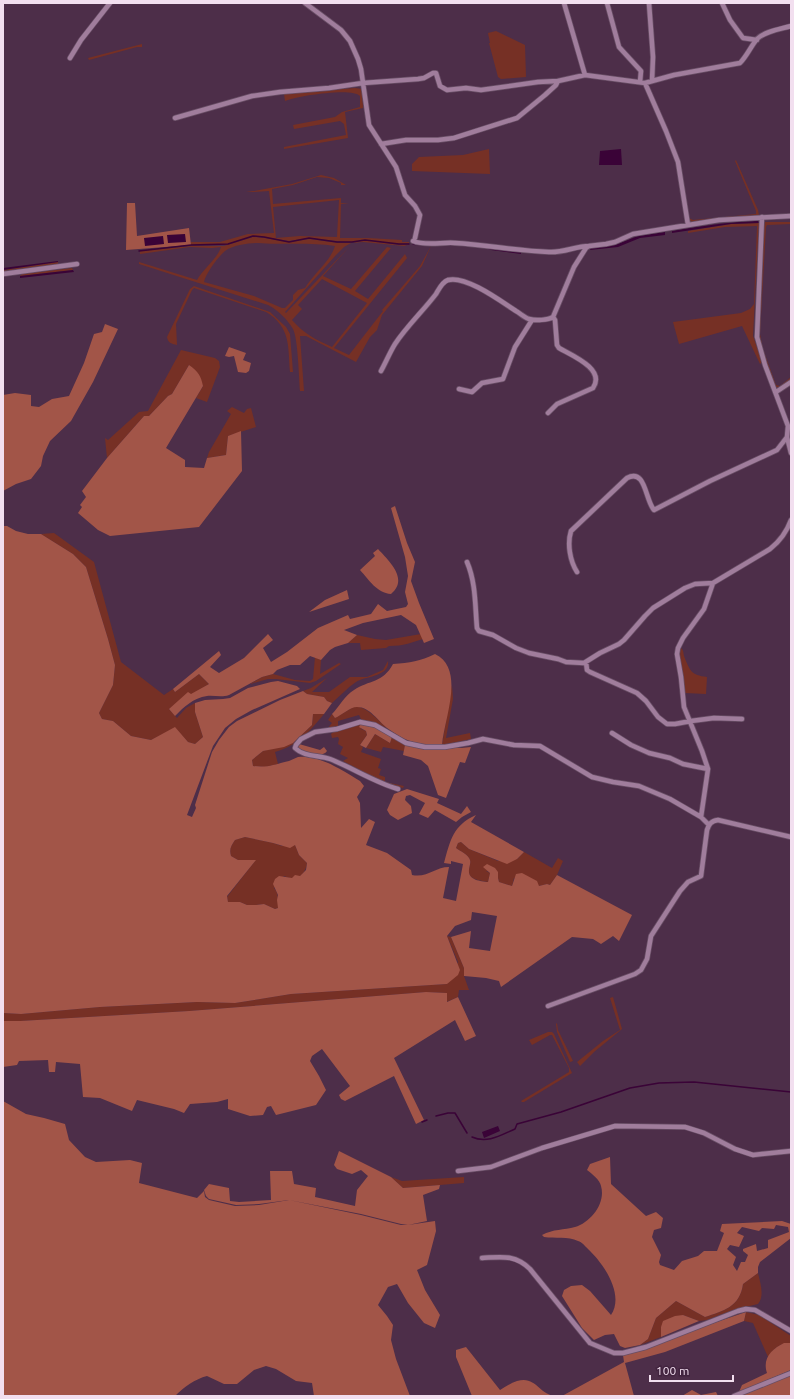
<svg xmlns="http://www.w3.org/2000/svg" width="794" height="1399" viewBox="0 0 794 1399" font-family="Ubuntu,sans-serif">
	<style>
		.green { fill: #763025; fill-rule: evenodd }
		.forest { fill: #a25548; fill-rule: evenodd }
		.water { fill: #3a0337 }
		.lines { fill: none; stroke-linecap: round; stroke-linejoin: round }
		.stream { stroke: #3a0337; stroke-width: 1.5 }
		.street-casing { stroke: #684e65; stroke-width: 6 }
		.street { stroke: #a07d9c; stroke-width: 4.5 }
	</style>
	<rect width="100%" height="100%" fill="#4d2e49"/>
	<path class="green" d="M496 31 525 45 526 77 501 79 498 77 489 43H490L488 33Z
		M142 44V47H137L89 60 88 58Z
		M355 88 362 89 363 108 345 112 348 138 284 149V147L346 135 344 124 340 121 294 129 293 125 335 117 342 112 360 107V96C353 87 296 96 285 101L284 94Z
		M489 149 490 174 412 171V164L419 157 463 155Z
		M736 160 758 210 759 216 691 223 689 218 693 220 756 214V211L735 161Z
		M321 175 334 178 346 185H341V183L329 178 317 177 293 185 272 189 273 204 341 198V203H349L341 204 340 238H368L402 240V242H409V243L399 244 366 240 352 242 337 241 309 238 289 241 264 237 253 236 228 244 191 245V242H220L248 234 274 233 269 191 253 192 246 191H254L292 184ZM339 200 337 237 300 236 276 238 273 207Z
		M765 222H791V224L767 225 766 227 760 334 763 349 776 385 780 386 791 377V379L780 388 776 387 759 342 758 330 764 226Z
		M759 223 753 336 762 362 760 364 742 326 679 344 673 322 741 313 750 309 754 304 757 226 725 227 688 233V231L731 224Z
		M253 237 265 238 289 242 310 239 338 243H351L344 247 336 255 285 312 286 313 350 246 323 276 351 289 387 247 391 248 355 291 368 299 405 254 407 258 334 348 349 355 383 311 382 310 420 266 431 246 422 266 382 315 377 330 370 337 356 362 306 336H300L304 391H300C299 378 298 339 293 329 287 319 278 310 268 305L139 264V262L197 280C203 269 218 258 221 247L212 248 190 247 140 254V251L191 246H224ZM258 243C284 245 310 242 335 246 330 262 314 273 305 288L298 290 293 295V300L285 308H282L254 296 204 282C206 273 218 257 225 251 233 245 249 243 258 243ZM322 279 367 303 332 347C315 339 304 334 292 320L302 309 298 305Z
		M366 240 399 245 409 244 404 246 363 242 352 243Z
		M58 262V264L3 271V270Z
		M72 268 73 270 20 276 22 274Z
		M194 286 270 312 286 327 290 334 293 372H290C288 347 291 327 266 312L194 288 192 290 176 324 177 345C172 344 168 343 167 337L190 289Z
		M181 350 215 358 219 361 220 367 207 402 196 398 203 386 189 365 172 394 168 396 149 416H144L107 458 105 438 108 440 139 412 148 411Z
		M232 407 244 413 247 409 251 408 256 427 228 436 226 455 207 458 209 452 231 414 227 411Z
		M54 533 94 562 121 662 164 695 173 689 175 692 199 674 209 684 169 709 177 718 186 708 195 703V712L203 737 195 744 188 742 175 728 151 740 131 736 113 721 102 719 99 713 113 685 115 665 108 639 86 567 73 554 41 534Z
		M421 634 423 639C409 643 405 646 389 646L386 648 361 650 360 643H348L357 635 375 639 386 640Z
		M681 648C684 651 683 652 684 656 690 671 691 675 707 677L706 694 685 693C684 684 678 653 681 648Z
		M315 657 321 660 320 674 339 663 341 664 316 681 310 683 276 679H268L250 684 262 677 273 674 295 680 310 681 313 679Z
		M388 661C390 677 364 676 356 682 347 688 340 696 332 703L327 701 324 697 307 694 303 691 311 688 327 678 312 692H329L350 677H367L376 673 383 670Z
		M452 685 453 699 446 738 470 733 471 739 442 745Z
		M355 706C369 708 376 719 387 728L370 721H362L359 715 338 721V726L328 728 332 723 328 720 332 714 335 718Z
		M313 714H324C310 731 297 746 275 752L278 764 265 767 253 766 252 760 263 751 293 743 312 725Z
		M361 724V729L366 731 367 735 360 745 363 747 361 752 381 759 378 768 381 769 379 775 385 777V782L404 786 403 788 388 785 343 761 348 758 340 754 343 747 338 744 339 739 338 737 332 738 331 734 334 731Z
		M375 734 390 743 392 737 405 745 404 751 383 747 381 752 366 748Z
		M245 837 273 843 282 846 295 845 299 855 307 863C305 876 296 882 284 876L274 888C279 893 278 902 278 908L275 909 264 904 256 905H247L240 902H228L227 897 255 861 238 860 231 856C229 849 231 846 235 840Z
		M461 842 469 849 498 861 517 859 524 852 552 868 558 858 563 861 557 875 550 885 547 884 539 886 514 878 512 886 499 882 498 878V872L486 871 490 873 488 882C480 880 468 880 469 870 469 867 471 863 470 860 469 855 460 851 456 848L458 843Z
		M447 936 451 937 464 968V976L469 990H459L458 997 446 1002 447 993 426 992 189 1011 20 1021H3V1013L21 1014 100 1007 197 1002 235 1003 291 994 447 984 458 962Z
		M613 997 622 1029 594 1052 580 1066 577 1062 603 1041 620 1030 610 998Z
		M557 1023 558 1030 573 1061 570 1062 557 1032 556 1024Z
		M548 1032H552L554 1034 572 1073 524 1102H522L521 1101 569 1072V1068L552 1035H550L532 1045 529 1040Z
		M391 1177 402 1181 464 1177V1183L403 1188Z
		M758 1273C760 1282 765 1296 758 1304L733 1310 707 1320 699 1321 683 1315 661 1327V1337L640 1345 648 1339 656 1318 676 1301 705 1317C723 1311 740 1307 743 1284Z
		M746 1312 759 1315 791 1336V1343C780 1343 774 1348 768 1357L753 1323 744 1321Z"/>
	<path class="forest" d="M127 203H135L137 236 189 228 191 245 126 250Z
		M105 324 118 329 93 382 71 421 50 441 43 456 41 466 31 479 16 484 3 491V395L15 393 31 395V406L39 407 52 399 69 396 84 363 94 334 102 332Z
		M229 347 246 353 243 360 251 363 249 371 246 373 238 372 234 356 229 357 225 356Z
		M189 365C198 371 201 376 203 386L166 448 185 460V467L204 468 207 458 226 455 228 436 241 431 242 471 199 527 110 536 98 530 78 513 82 507 80 505 86 497 82 491 107 458 144 416H149L168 396 172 394Z
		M395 506 407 543 415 562 411 581 419 603 434 639 424 643 416 625 401 615 363 623 344 630 357 635 348 643 335 647 330 650 321 660 310 656 300 665H290L277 670 273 674 262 677 229 695C221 698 214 695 207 696 193 698 184 707 175 716L169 709 188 692 191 694 209 684 199 674 175 692 173 689 219 651 221 655 210 667 219 673 244 658 268 634 273 640 263 648 271 662 287 652 318 628 348 615 350 619 371 614 378 604 387 611 406 607 408 604 405 592 408 576 405 557 391 508Z
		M3 526H7L16 531 28 534H41L73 554 86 567 108 639 115 665 113 685 99 713 102 719 113 721 131 736 151 740 175 727 188 742 195 744 203 737 195 712V703L205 700 223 699 230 698 248 688 271 682 278 681 297 686 300 689 252 710 236 719 225 728 213 746 187 815 192 817 196 808 195 805 212 752 219 740 229 727 237 721 280 700 303 691 307 694 324 697 327 701 332 703 324 714H313L312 725 293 743 284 747 263 751 252 760 253 766C269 768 275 764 289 761 292 760 295 758 298 757 319 754 343 771 360 781L364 786 357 797 360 803 361 828 369 819 375 822 366 845 387 853 411 870 412 875C428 878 435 867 449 867L443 898 456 901 463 864 451 861V864L444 863C450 841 453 825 476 815L471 822 524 852 517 859 507 864 469 849 461 842 458 843 456 848C460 851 469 855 470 860 471 863 469 867 469 870 468 880 480 881 488 882L490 873 483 867 487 864 495 868 498 872V878L499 882 512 886 516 874 522 873 537 881 539 886 547 884 550 885 557 875 632 915 619 941 613 936 601 944 593 939 572 937 501 987 499 981 486 978 464 976V968L451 937 471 931 469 948 490 951 497 916 472 912 471 920 455 926 447 936 460 970 458 975 447 984 291 994 235 1003 197 1002 100 1007 21 1014 3 1013ZM245 837 273 843 290 848 295 845 299 855 307 863 306 870 300 876 295 875 292 878 279 876 275 879 273 884 278 895 277 900 278 908 275 909 264 904 256 905H247L240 902H228L227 896 256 860H238L231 856C229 849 231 846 235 840Z
		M378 549C389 561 409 579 391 594 377 593 369 580 360 570L375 556 373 553Z
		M347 590 349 599 309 612 325 600Z
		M435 654C466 669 444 719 442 745 419 746 406 742 387 728 378 721 370 707 357 707 350 707 342 715 335 718L332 714C339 707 345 695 354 690 369 680 383 683 393 664 410 663 420 661 435 654Z
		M361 724 371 725 392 737 390 743 375 734 366 748 360 745 367 735 366 731 359 727Z
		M299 744 320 750 324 747 327 751C322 759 304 752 297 748Z
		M405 745 461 748 471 747 465 763 460 762 446 798 438 795 428 766 421 760 403 755Z
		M407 789 439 799 437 803 461 814 467 806 471 812 462 817 456 822 435 810 428 818 419 814 425 803 410 795 406 796 405 800 411 806 412 813 398 820 390 815 387 810 394 794Z
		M426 992 447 993V1002L458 997 476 1036 465 1041 455 1020 394 1058 424 1120 416 1124 394 1076 345 1101 341 1099 339 1095 350 1086 322 1049 312 1056 310 1061 319 1076 326 1090 316 1105 276 1115 271 1106 267 1107 263 1115 250 1116 228 1109V1099L217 1102 190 1104 184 1113 174 1109 137 1100 132 1111 100 1098 83 1097 80 1064 56 1062 55 1072H49L48 1060 19 1061 17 1065 3 1067V1021H20L189 1011Z
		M3 1101 26 1114 44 1118 65 1124 69 1140 85 1157 96 1162 130 1160 142 1163 139 1183 197 1198 204 1191 205 1197 209 1200 235 1206 259 1205 289 1200 361 1215 401 1225H408L435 1221 436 1231 427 1265 417 1270 425 1290 440 1315 435 1328 424 1323 408 1303 397 1284 388 1287 378 1305 387 1316 393 1325 391 1340 396 1359 410 1396H314L312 1383 296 1381 276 1369 266 1366 254 1370 237 1384H224L207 1376C195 1379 184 1387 175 1396H3Z
		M339 1151 391 1177 403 1188 440 1185 439 1189 423 1195 427 1221 408 1225 401 1224 361 1214 289 1200 259 1204 236 1205 209 1199 206 1196 204 1190 209 1184 229 1188 230 1201 239 1202 271 1200 270 1171H292L294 1184 316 1188 315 1197 355 1206 357 1190 368 1176 361 1170 352 1174 337 1169 334 1165Z
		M610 1157 611 1184 646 1216 656 1212 663 1218 661 1228 654 1230 652 1237 661 1255 659 1262 660 1265 674 1270 682 1261 698 1256 704 1251H717L724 1233 720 1231 722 1224 782 1221 791 1224V1238L760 1262 758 1267V1273L743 1284C740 1307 723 1311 705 1317L676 1301 656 1318 648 1339 640 1345 625 1348 620 1346 614 1334 605 1335 594 1340 582 1328 562 1296 564 1290 571 1286 582 1285 590 1291 611 1315C625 1294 603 1263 588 1249 585 1246 582 1242 578 1241 568 1236 555 1239 544 1237L542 1235C553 1229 564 1230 575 1227 591 1222 606 1203 601 1186 600 1180 592 1174 587 1170L590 1164ZM776 1225 788 1227 789 1232 768 1240V1248L757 1251 756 1244 743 1249V1251L748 1255 745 1262H741L737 1271 733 1265 736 1257 727 1249 730 1245 739 1247 744 1236 737 1233 742 1227 759 1231 762 1228 774 1229Z
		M746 1312 744 1321 665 1352 625 1363 634 1396H562L624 1362 623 1355 646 1349 702 1327Z
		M683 1315 699 1321 661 1337V1327L663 1321 675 1316Z
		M784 1343H791V1370L739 1392 742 1385 767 1373C762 1358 772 1349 784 1343Z
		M466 1347 500 1390C505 1387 511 1383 517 1381 536 1375 539 1395 556 1396H472L456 1357V1350Z
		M791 1374V1396H739Z
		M692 1390 701 1395 716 1392 718 1396H682Z"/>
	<path class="water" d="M621 149 622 165H599L600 151Z
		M758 221 759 223 731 224 672 233V231C701 226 729 222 758 221Z
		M665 232V235L640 238 618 247 590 250 591 248 615 245 638 236Z
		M185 234 186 242 168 243 167 235Z
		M163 236 164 244 145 246 144 238Z
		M412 243 430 244 436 243H453L486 246 492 248 521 252V254L491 250 482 247 437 245 431 246 413 245Z
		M58 261V262L3 270V268Z
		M73 270 74 272 20 278V276Z
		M498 1126 500 1131 484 1138 482 1132Z"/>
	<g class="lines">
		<path class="stream" d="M139 251 191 245 228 244 253 236 264 237 289 242 309 238 337 242H352L365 240 399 244H409
			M436 1116 448 1113H455L467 1133
			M422 1122 427 1120
			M472 1137C487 1144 501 1135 515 1129L517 1124 561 1112 630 1088 659 1083 694 1082 791 1092"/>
		<g class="street-casing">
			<path id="street" d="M305 3 341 30 350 41 358 59 361 69 369 125 396 167 405 195 415 206 420 215 415 238
				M564 3 585 75
				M607 3 619 47 641 71 640 82
				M649 3 653 57 652 81
				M722 3 730 20 743 38 757 40
				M70 58 81 40 110 3
				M645 83 666 131 678 162 688 225
				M175 118 252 96 280 92 329 88 363 83 418 79 424 78 433 73H436L440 86 447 90 466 88 481 90 538 82 558 81 585 75 645 83 674 75 740 63C747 56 751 46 757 39 765 31 781 29 791 26
				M381 144 406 140H438L454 138 517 118 545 95 556 85 558 81
				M762 217 757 337 765 365 788 426 787 437 791 453
				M413 241C425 246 442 242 455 243 487 245 518 251 549 252 563 253 576 246 589 246
				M3 274 77 264
				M381 371C386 362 390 352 395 344 407 326 423 311 436 294 439 289 442 282 448 280 466 275 502 302 516 311 521 314 525 318 529 319 536 321 548 320 553 317
				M459 389 472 392 482 383 503 379 515 347 532 320
				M776 392 791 382
				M548 413 557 404 593 388C606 369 571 355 559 348L557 345 555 320 553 317 574 267 586 248 589 246 606 244 615 242 633 234 719 220 791 216
				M467 562C476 583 475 606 477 628L479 631 493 635 516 648 529 653 558 659 566 662 584 663 600 653 619 644 624 640 645 616 653 608 685 588 695 584 713 583 770 549C779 542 787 531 791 520
				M577 572C570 561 567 544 571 531L627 478C646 468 645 500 654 510L710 481 777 450 787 437
				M586 662 587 670 590 672 637 693 646 701 658 717 667 724H675L691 721 714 718 742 719
				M612 733 631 745 649 753 670 758 683 764 708 769
				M398 789C374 782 353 768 330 759 319 755 304 757 295 748L296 745 301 739 315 732 337 729 360 722 375 725 406 743 425 747H445L468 743 483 739 514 745 540 746 592 777 613 782 639 786 670 799 701 817 709 825
				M701 817 708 769 702 751 684 707 681 677 677 654 678 648 683 638 704 609 713 583
				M548 1006 635 974 641 970 647 959 651 936 680 891 688 882 701 876 707 830C709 824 711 821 718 820L791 837
				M458 1171 491 1167 542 1148 615 1126 685 1127 704 1133 735 1149 753 1155 791 1151
				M482 1258C501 1257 515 1254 530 1269L590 1343 614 1353H623L646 1347 738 1311 746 1309 755 1310 791 1331
				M734 1396 791 1373"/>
		</g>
		<use href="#street" class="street"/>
	</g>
	<rect width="794" height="1399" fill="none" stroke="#f2dfef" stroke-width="8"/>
	<path d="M650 1375v6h83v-6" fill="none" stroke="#f2dfef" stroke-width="2"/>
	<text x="656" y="1375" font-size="12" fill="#f2dfef" stroke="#42243f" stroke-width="3" paint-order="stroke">100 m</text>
</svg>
